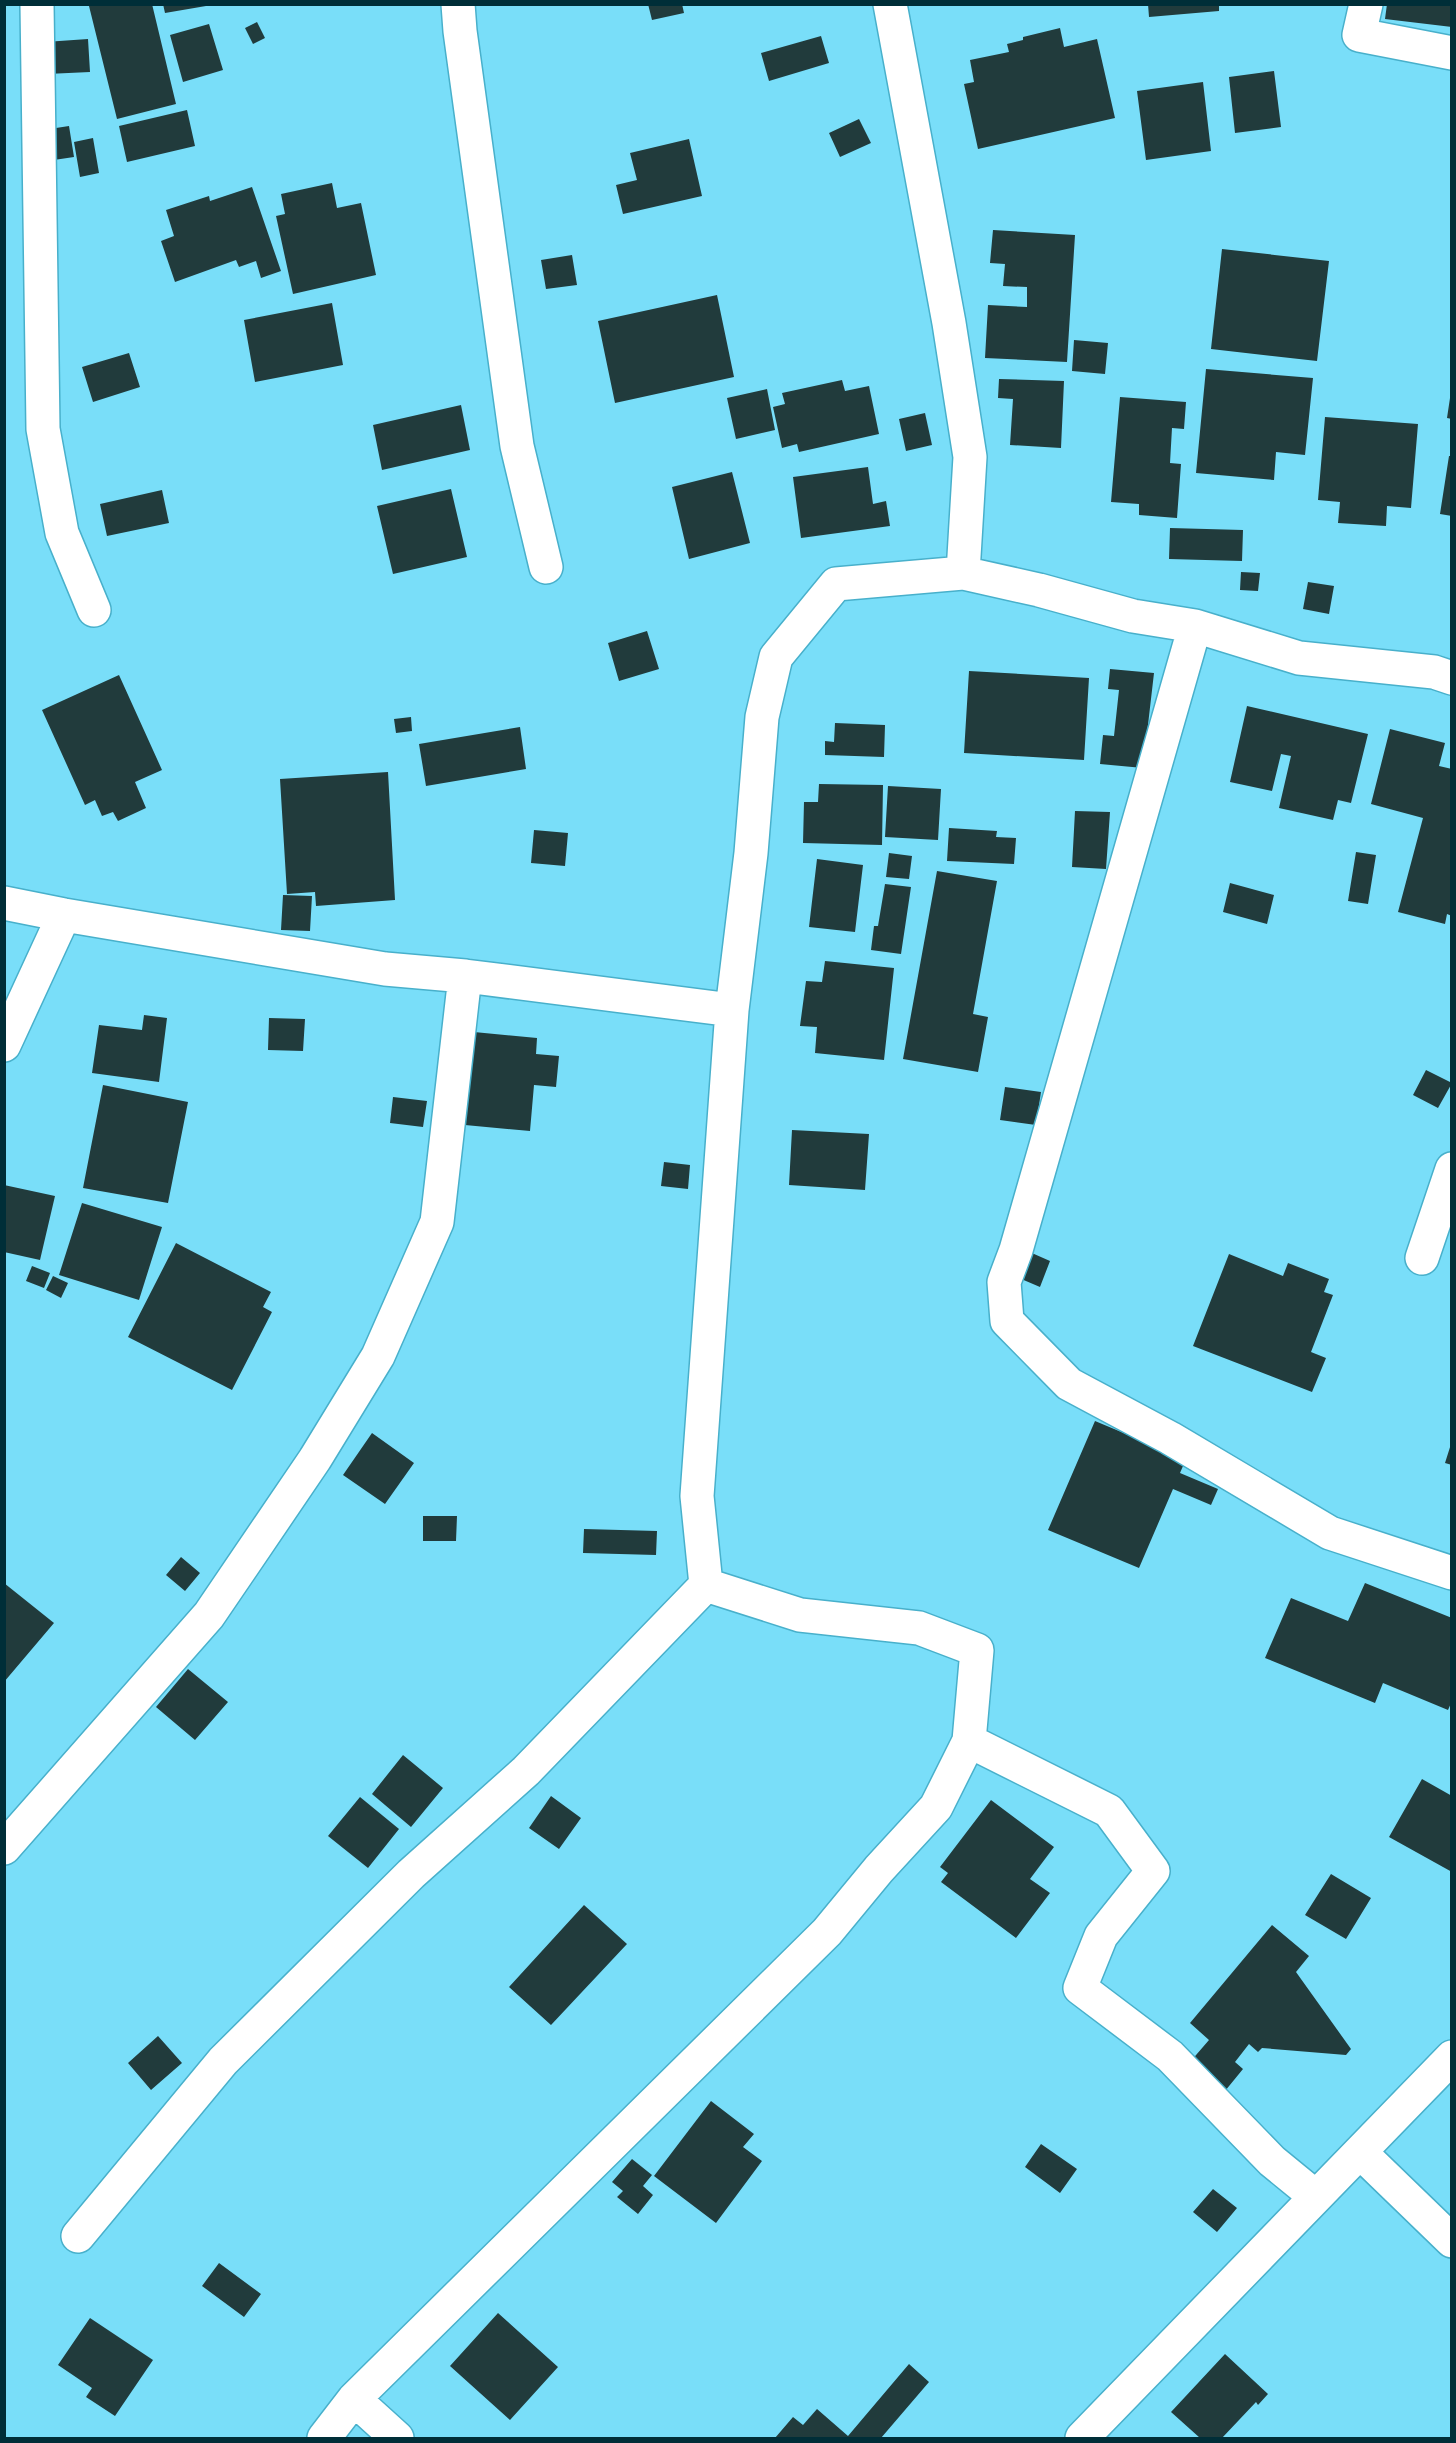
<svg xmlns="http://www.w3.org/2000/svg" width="1456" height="2443" viewBox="0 0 1456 2443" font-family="Rubik,sans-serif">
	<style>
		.building { fill: #213b3c }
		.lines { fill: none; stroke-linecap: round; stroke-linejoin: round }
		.street-casing { stroke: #48b0cb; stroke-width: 36 }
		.street { stroke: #fff; stroke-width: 33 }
	</style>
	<rect width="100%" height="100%" fill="#79def9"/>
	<path class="building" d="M94 4H152L176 104 117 119 89 6Z
		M163 4H206V6L165 13Z
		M648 4H682L684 13 652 20Z
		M1148 4H1219V11L1149 17Z
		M1387 4H1452V27L1385 19Z
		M257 22 265 38 253 44 245 28Z
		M209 24 223 70 183 82 170 35Z
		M1060 28 1064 47 1097 39 1115 118 978 149 964 84 974 82 970 60 1009 52 1007 44 1023 40V37Z
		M821 36 829 63 769 81 761 53Z
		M88 39 90 72 47 74 45 42Z
		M1274 71 1281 127 1235 133 1229 77Z
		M1203 82 1211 151 1146 160 1137 91Z
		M187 110 195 146 127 162 119 126Z
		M859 119 871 143 840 157 829 133Z
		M69 126 74 157 47 161 43 130Z
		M93 138 99 173 80 177 74 142Z
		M689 139 702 196 623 214 616 185 637 180 630 153Z
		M332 183 337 208 361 203 376 275 293 294 276 216 285 214 281 194Z
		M252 187 281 271 261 278 256 261 239 267 236 260 175 282 161 241 174 236 166 210 209 196 210 201Z
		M993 230 1075 235 1067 362 985 358 988 305 1027 307V287L1003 286 1005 264 990 263Z
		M1222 249 1329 261 1317 361 1211 349Z
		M572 255 577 285 546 289 541 260Z
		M717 295 734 377 615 403 598 321Z
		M332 303 343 365 255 382 244 320Z
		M1074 340 1108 343 1105 374 1072 371Z
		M129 353 140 387 93 402 82 367Z
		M1206 369 1313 378 1305 455 1276 452 1274 480 1196 473Z
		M999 379 1064 381 1061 448 1010 445 1013 399 998 398Z
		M842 380 845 391 869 386 879 434 799 452 797 444 782 448 773 407 785 404 782 393Z
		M767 389 775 430 736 439 727 398Z
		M1120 397 1186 402 1184 429 1172 428 1170 463 1181 464 1177 518 1139 515V504L1111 502Z
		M1450 398H1452V419L1447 418Z
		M461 405 470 450 382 470 373 425Z
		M925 413 932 445 906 451 899 419Z
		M1325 417 1418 424 1411 508 1387 506 1386 526 1338 523 1340 502 1318 500Z
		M1449 456H1452V516L1440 514Z
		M868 467 873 504 886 501 890 526 801 538 793 477Z
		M732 472 750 543 689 559 672 487Z
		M451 489 467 557 393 574 377 506Z
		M162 490 169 523 107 536 100 504Z
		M1170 528 1243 530 1242 561 1169 559Z
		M1241 572 1260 573 1258 591 1240 590Z
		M1308 582 1334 586 1329 614 1303 609Z
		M647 631 659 669 619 681 608 643Z
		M1110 669 1154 673 1143 768 1100 764 1103 735 1114 736 1119 690 1108 689Z
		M969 671 1089 678 1084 760 964 753Z
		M119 675 162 770 135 782 146 808 118 821 113 812 102 816 95 800 85 805 42 710Z
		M1247 706 1368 734 1351 803 1338 800 1333 820 1279 808 1291 756 1281 754 1272 791 1230 782Z
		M411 717 412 731 396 733 394 719Z
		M835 723 885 725 884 757 825 755V741L834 742Z
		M520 727 526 769 426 786 419 744Z
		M1390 729 1445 743 1439 766 1452 769V916L1447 914 1445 924 1398 912 1423 818 1371 804Z
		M388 772 395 900 316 906 315 892 287 894 280 779Z
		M819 784 883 785 882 845 803 843 804 802H818Z
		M888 786 941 789 938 840 885 837Z
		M1075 811 1110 812 1106 869 1072 867Z
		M949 828 997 831 996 837 1016 838 1014 864 947 861Z
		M534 830 568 833 565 866 531 863Z
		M1356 852 1376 855 1368 904 1348 901Z
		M889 853 912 856 909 879 886 877Z
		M817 859 863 865 855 932 809 927Z
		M937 871 997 881 973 1014 988 1017 978 1072 903 1059Z
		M1230 883 1274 895 1267 924 1223 912Z
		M885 884 911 887 901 954 871 950 874 926H878Z
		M283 895 312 896 310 931 281 930Z
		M825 961 894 968 884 1060 815 1053 817 1027 800 1026 806 981 822 982Z
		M144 1015 167 1018 159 1082 92 1073 99 1025 142 1030Z
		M269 1018 305 1019 303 1051 268 1050Z
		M474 1032 537 1038 536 1054 559 1056 556 1087 534 1085 530 1131 465 1125Z
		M1426 1070 1452 1083 1438 1108 1413 1095Z
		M103 1085 188 1102 168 1203 83 1188Z
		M1005 1087 1041 1092 1036 1125 1000 1120Z
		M393 1097 427 1101 423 1127 390 1123Z
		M792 1130 869 1134 865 1190 789 1185Z
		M664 1162 690 1165 688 1189 661 1186Z
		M4 1185 55 1196 40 1260 4 1252Z
		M82 1203 162 1227 139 1300 59 1275Z
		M176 1243 271 1292 263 1307 272 1312 232 1390 128 1337Z
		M1025 1250 1050 1261 1040 1287 1014 1276Z
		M1229 1254 1283 1276 1288 1263 1329 1279 1324 1292 1333 1295 1311 1352 1326 1358 1312 1392 1193 1346Z
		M32 1266 50 1273 44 1288 26 1281Z
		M53 1276 68 1283 61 1298 46 1290Z
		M1095 1421 1186 1459 1180 1473 1218 1489 1211 1505 1173 1489 1139 1568 1048 1530Z
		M372 1433 414 1463 385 1504 343 1475Z
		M1451 1444H1452V1465L1445 1463Z
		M423 1516H457L456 1541H423Z
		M584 1529 657 1531 656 1555 583 1553Z
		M181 1557 200 1573 185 1591 166 1575Z
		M4 1583 54 1623 4 1682Z
		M1365 1583 1452 1618V1701L1448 1710 1383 1683 1375 1703 1265 1658 1291 1598 1348 1621Z
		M188 1669 228 1702 195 1740 156 1707Z
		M403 1755 443 1788 411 1827 372 1794Z
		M1422 1779 1452 1796V1872L1389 1837Z
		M551 1796 581 1818 559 1849 529 1828Z
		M360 1797 399 1829 368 1868 328 1836Z
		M991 1800 1054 1847 1030 1879 1050 1893 1016 1938 941 1882 948 1873 940 1867Z
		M1331 1874 1371 1898 1346 1939 1305 1915Z
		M584 1905 627 1944 551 2025 509 1987Z
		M1272 1925 1309 1956 1296 1972 1351 2049 1346 2055 1262 2048 1258 2052 1249 2044 1235 2062 1243 2069 1225 2091 1190 2062 1209 2040 1190 2023Z
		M158 2036 182 2063 151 2090 128 2063Z
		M711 2101 754 2134 743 2147 762 2161 716 2223 654 2176Z
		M1041 2144 1077 2169 1060 2193 1025 2167Z
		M632 2159 652 2175 643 2186 653 2195 638 2214 617 2197 623 2191 612 2182Z
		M1213 2189 1237 2208 1217 2232 1193 2212Z
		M219 2263 261 2294 244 2317 202 2286Z
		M498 2313 558 2367 510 2420 450 2366Z
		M90 2318 153 2360 115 2416 86 2397 92 2388 58 2365Z
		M1225 2354 1268 2394 1258 2405 1256 2402 1222 2438H1200L1171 2412Z
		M909 2364 929 2382 881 2438H775L793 2417 803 2425 817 2409 848 2436Z"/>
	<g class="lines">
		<g class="street-casing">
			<path id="street" d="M37 4 43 429 62 533 94 610
				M458 4 460 31 517 446 546 567
				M890 4 949 323 970 457 963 573
				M1366 4 1359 35 1452 53
				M1195 626 1016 1250 1004 1282 1007 1321 1069 1384 1170 1438 1330 1533 1452 1573
				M4 903 64 915 385 969 465 976 732 1010
				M4 1045 64 915
				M1422 1258 1452 1169
				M969 1741 1109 1811 1153 1871 1101 1936 1080 1988 1170 2056 1272 2161 1316 2197
				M4 1848 209 1615 315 1459 378 1356 437 1222 465 976
				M1360 2152 1452 2241
				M78 2236 223 2061 411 1874 526 1771 706 1585 697 1496 732 1010 751 853 762 717 776 657 836 584 963 573 1039 590 1133 616 1195 626 1299 658 1434 672 1452 678
				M354 2399 397 2438
				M324 2438 354 2399 827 1932 879 1869 936 1807 969 1741 977 1650 919 1628 800 1615 706 1585
				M1082 2438 1452 2057"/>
		</g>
		<use href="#street" class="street"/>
	</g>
	<rect width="1456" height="2443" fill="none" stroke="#002e38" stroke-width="12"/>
</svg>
